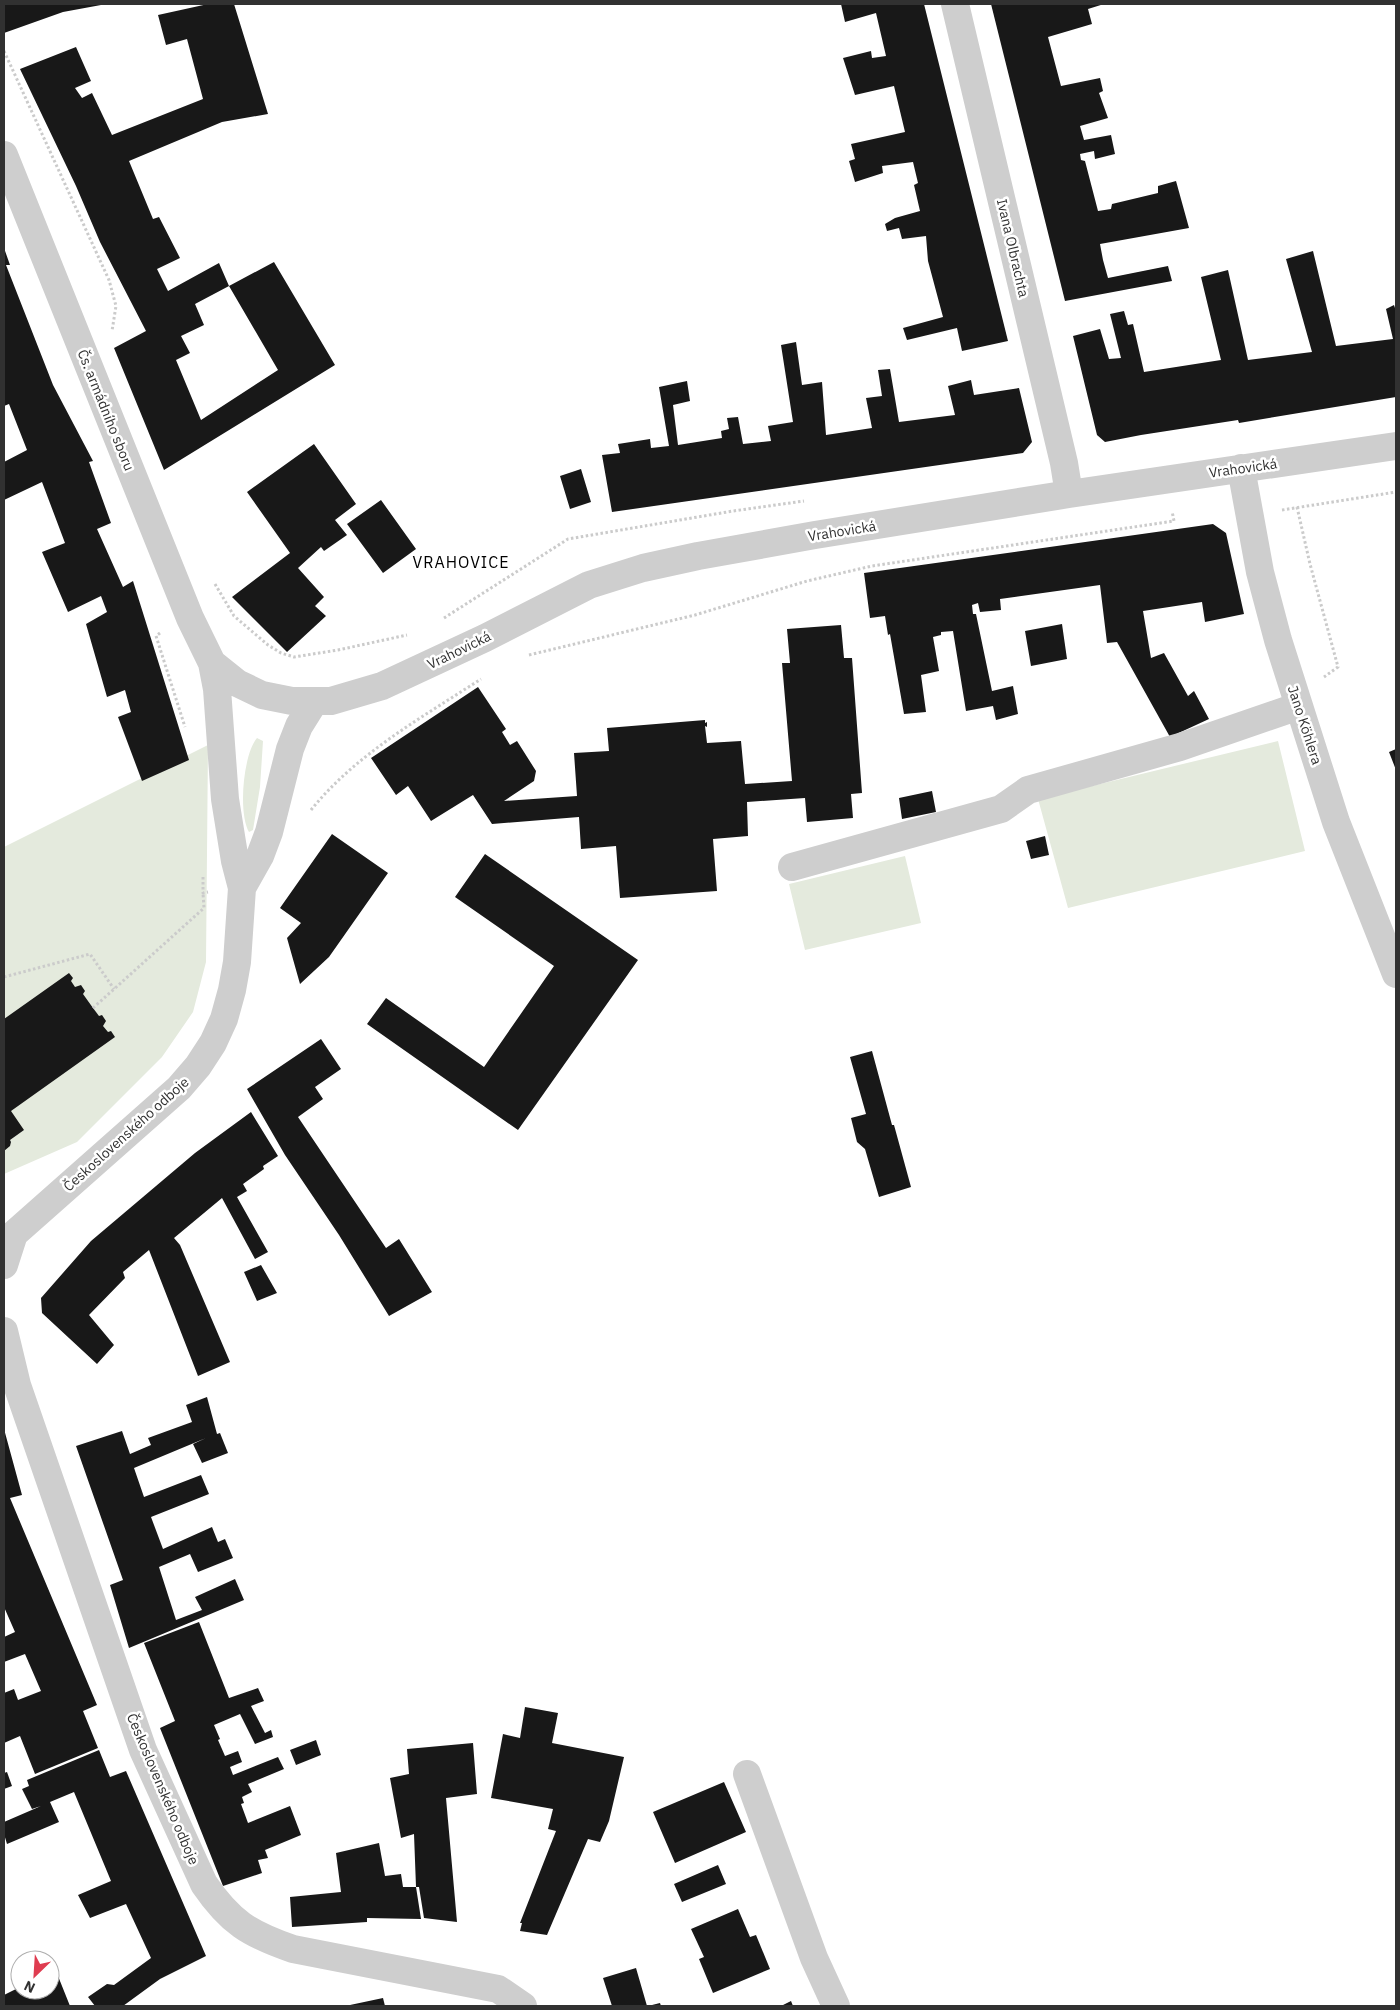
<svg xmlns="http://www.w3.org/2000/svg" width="1400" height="2010" viewBox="0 0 1400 2010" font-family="'IBM Plex Sans',sans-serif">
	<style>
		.green { fill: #e4eadd }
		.building { fill: #181818 }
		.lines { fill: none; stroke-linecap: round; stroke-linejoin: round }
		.path { stroke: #cbcbcb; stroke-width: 3; stroke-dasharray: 2.5 2.5; stroke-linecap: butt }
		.minor { stroke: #cecece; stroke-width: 28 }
		.labels { text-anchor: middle; stroke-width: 5; stroke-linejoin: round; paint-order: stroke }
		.street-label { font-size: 14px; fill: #313131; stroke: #fff }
		.quarter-label { font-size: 16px; letter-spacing: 1px; fill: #000; stroke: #fff }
	</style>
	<rect width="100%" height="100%" fill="#fff"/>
	<path class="green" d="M257 738 263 741 260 787 253 830 249 832C238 813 243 755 257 738Z
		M1278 741 1305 851 1068 908 1038 799Z
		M208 745 206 962 193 1012 162 1057 77 1142 4 1174V847Z
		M905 856 921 923 805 950 789 884Z"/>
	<path class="building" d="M4 4H101V5L63 12 4 33Z
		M208 4H234L268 114 222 122 129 161 153 219 159 217 180 258 157 269 168 291 219 263 229 286 195 304 204 325 181 336 190 353 176 360 201 420 278 370 229 286 274 262 335 365 164 470 114 348 146 331 100 242 76 186 20 69 76 47 91 81 75 88 82 98 92 93 112 135 203 99 187 39 166 45 158 15Z
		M841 4H924L1008 341 962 351 957 328 907 340 903 328 943 317 928 261 926 236 902 239 899 228 887 231 885 224 895 218 920 211 914 185 918 183 913 162 882 166 883 173 855 182 849 161 855 159 851 144 905 132 894 86 855 95 843 58 871 51 872 58 886 56 876 13 845 22Z
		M991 4H1104L1088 9 1092 24 1048 37 1061 86 1100 78 1103 91 1099 93 1108 118 1080 126 1084 140 1111 135 1115 154 1095 159 1094 151 1080 154 1081 160 1085 161 1098 211 1111 209 1112 204 1158 193V186L1176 181 1189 228 1100 244 1103 260 1108 278 1168 266 1172 281 1065 301Z
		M4 248 10 265H6L53 385 93 461 89 462 111 523 97 529 123 587 133 581 189 760 142 781 118 717 131 712 125 690 107 697 86 624 107 612 101 596 68 612 42 552 65 543 42 482 4 500V462L27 450 9 404 4 406Z
		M1313 251 1336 346 1393 339 1386 309 1394 305 1396 311V397L1239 423 1238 420 1141 435 1105 442 1097 435 1073 336 1100 329 1109 359 1121 358 1110 314 1124 311 1128 325 1133 324 1144 372 1221 360 1201 277 1228 270 1248 360 1312 352 1286 259Z
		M796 342 802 385 822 382 826 435 872 428 866 398 882 396 878 370 890 369 899 422 955 415 948 386 971 380 974 395 1019 388 1032 442 1023 453 612 512 602 455 620 453 618 444 650 439 651 448 669 446 659 387 687 381 690 401 673 405 678 445 722 438 721 431 729 429 727 418 738 417 743 444 771 441 768 426 793 422 781 345Z
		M314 444 356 504 335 520 347 535 324 551 321 547 298 568 324 597 315 606 326 616 287 652 232 597 290 553 247 492Z
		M581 469 591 502 570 509 560 476Z
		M381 500 416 549 383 573 347 524Z
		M1213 524 1226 533 1244 614 1205 622 1202 602 1143 611 1151 658 1164 653 1188 696 1194 691 1209 719 1170 737 1117 642 1107 643 1100 585 1000 599 1001 610 980 612 978 603 972 605 973 614H976L992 691 1013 686 1018 714 996 720 993 706 966 711 953 631 941 632V635L933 637 939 671 921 675 926 712 904 714 890 634 888 635 885 616 870 618 864 573Z
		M1062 624 1067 659 1031 666 1025 631Z
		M841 625 844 658H852L862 793 851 794 853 818 807 822 805 798 747 802 748 836 713 839 717 891 620 898 616 846 581 849 579 817 492 824 473 795 431 821 408 786 396 795 371 758 478 687 506 729 502 732 510 745 517 741 536 771 534 781 504 801 577 796 574 753 609 751 607 728 705 720V723L707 722V727L705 726 707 743 741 741 745 784 792 781 782 663H790L787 629Z
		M1396 749V770L1389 752Z
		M932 791 936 812 902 819 899 798Z
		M332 834 388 873 329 957 300 984 287 938 301 923 280 908Z
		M1045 836 1049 855 1031 859 1026 841Z
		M485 854 638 960 518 1130 367 1024 386 998 484 1067 554 966 455 897Z
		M69 973 73 978 71 981 75 987 81 985 85 991 83 994 93 1008 99 1016 102 1015 106 1021 103 1026 108 1032 111 1031 115 1037 11 1111 24 1130 10 1140 11 1142 10 1146 4 1151V1019Z
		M321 1039 341 1069 315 1087 323 1099 298 1117 386 1248 399 1239 432 1292 389 1316 339 1235 285 1155 247 1089Z
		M872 1051 892 1125H894L911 1187 879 1197 865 1149 857 1142 851 1118 866 1114 850 1057Z
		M251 1112 278 1156 263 1166 264 1169 243 1184 247 1191 237 1197 268 1252 255 1259 222 1198 174 1238 180 1245 230 1362 198 1376 149 1250 123 1272 125 1278 89 1315 114 1345 97 1364 42 1313 41 1298 91 1241 195 1153Z
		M261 1265 277 1293 257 1301 244 1272Z
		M207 1397 217 1434 220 1433 228 1453 202 1463 193 1444 206 1438 134 1468 144 1497 201 1475 209 1494 151 1517 163 1549 212 1527 218 1542 225 1539 233 1558 198 1572 190 1554 159 1567 176 1620 202 1610 195 1597 235 1579 244 1600 129 1648 110 1585 123 1580 76 1446 122 1431 130 1454 151 1445 148 1438 192 1422 186 1405Z
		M4 1429 22 1495 10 1498 97 1705 83 1711 98 1748 35 1774 20 1736 4 1743V1693L14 1689 18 1700 41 1691 25 1654 4 1662V1637L15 1632 4 1607Z
		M199 1622 229 1698 258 1688 264 1701 251 1706 265 1733 271 1730 273 1737 255 1744 240 1714 214 1725 220 1739 218 1740 225 1756 238 1751 242 1762 230 1767 233 1775 278 1757 284 1769 248 1784 252 1792 242 1797 244 1803 241 1804 248 1823 290 1806 301 1835 265 1850 268 1858 258 1860 262 1873 223 1886 160 1728 175 1721 144 1643Z
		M525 1707 558 1713 552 1743 624 1757 609 1821 600 1842 588 1839 547 1935 520 1931 522 1923H520L556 1831 548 1829 553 1809 491 1798 503 1734 520 1738Z
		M316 1740 321 1755 296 1765 290 1750Z
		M473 1743 477 1794 446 1798 457 1922 424 1918 419 1887H416L414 1834 401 1838 390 1778 409 1774 407 1749Z
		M99 1750 110 1777 126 1771 206 1956 160 1979 123 2006H95L88 1997 107 1984 114 1985 151 1958 126 1904 90 1918 78 1895 111 1881 74 1792 50 1802 59 1822 7 1844 4 1834V1822L41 1806 32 1809 22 1789 29 1786 27 1780Z
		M7 1772 12 1786 4 1789V1773Z
		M724 1782 746 1832 675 1863 653 1812Z
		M379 1843 385 1876 401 1874 403 1887H416L421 1919 367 1918V1922L292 1927 290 1897 341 1892 336 1853Z
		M718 1865 726 1884 682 1902 674 1884Z
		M738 1909 750 1937 756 1935 770 1969 713 1993 699 1959 704 1957 691 1929Z
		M636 1968 647 2006H612L603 1978Z
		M56 1971 70 2006H4V1995L20 1987V1990H50V1973Z
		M383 1998 385 2006H350V2005Z
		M791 2001 793 2006H781Z
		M660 2003 661 2006H648Z"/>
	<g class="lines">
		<path class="path" d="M4 51 109 280 116 306 112 331
			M1297 507 1310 564 1338 667 1324 677
			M1282 510 1396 492
			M215 584 234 616 268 645 281 653 294 657 338 650 407 635
			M444 618 568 539 733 511 804 501
			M160 633 156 636 185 727
			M529 655 695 615 807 581 872 566 1174 521 1172 511
			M311 810C356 754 421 718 481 679
			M203 877V893L208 892
			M4 977 90 954 114 989
			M93 1008 204 908 203 893"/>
		<path class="minor" d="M955 4 1064 463 1069 494
			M4 155 190 618 212 663 217 689 225 799 235 861 242 888 237 962 232 990 224 1019 213 1043 198 1066 179 1088 14 1234 4 1265
			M1241 468 1260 572 1278 640 1336 822 1396 974
			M212 663 237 683 262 695 292 701H331L382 686 485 638 589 585 643 568 698 556 815 535 1069 494 1396 446
			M792 867 1001 809 1028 790 1180 747 1299 706
			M242 888 260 856 269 832 290 749 299 726 314 702
			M4 1331 17 1385 143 1750 204 1884C230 1922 249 1934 293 1949L498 1989 523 2006
			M747 1774 814 1958 836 2006"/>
	</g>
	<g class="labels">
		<g class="street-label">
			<text transform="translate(1013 248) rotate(77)" y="5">Ivana Olbrachta</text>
			<text transform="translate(106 410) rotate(68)" y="5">Čs. armádního sboru</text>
			<text transform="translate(1243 468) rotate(-8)" y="5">Vrahovická</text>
			<text transform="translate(842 531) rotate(-9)" y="5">Vrahovická</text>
			<text transform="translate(459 650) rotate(-26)" y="5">Vrahovická</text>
			<text transform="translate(1305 725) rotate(72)" y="5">Jano Köhlera</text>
			<text transform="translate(126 1134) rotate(-42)" y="5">Československého odboje</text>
			<text transform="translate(163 1789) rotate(67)" y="5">Československého odboje</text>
		</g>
		<g class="quarter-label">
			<text x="461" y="568">VRAHOVICE</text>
		</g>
	</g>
	<rect width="1400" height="2010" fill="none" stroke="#313131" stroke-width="10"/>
	<g transform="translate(35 1975) rotate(205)"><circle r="24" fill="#ffffff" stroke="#adadad"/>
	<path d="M0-4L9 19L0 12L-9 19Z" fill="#df3c50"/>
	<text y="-8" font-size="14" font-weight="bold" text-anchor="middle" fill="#313131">N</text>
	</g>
</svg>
